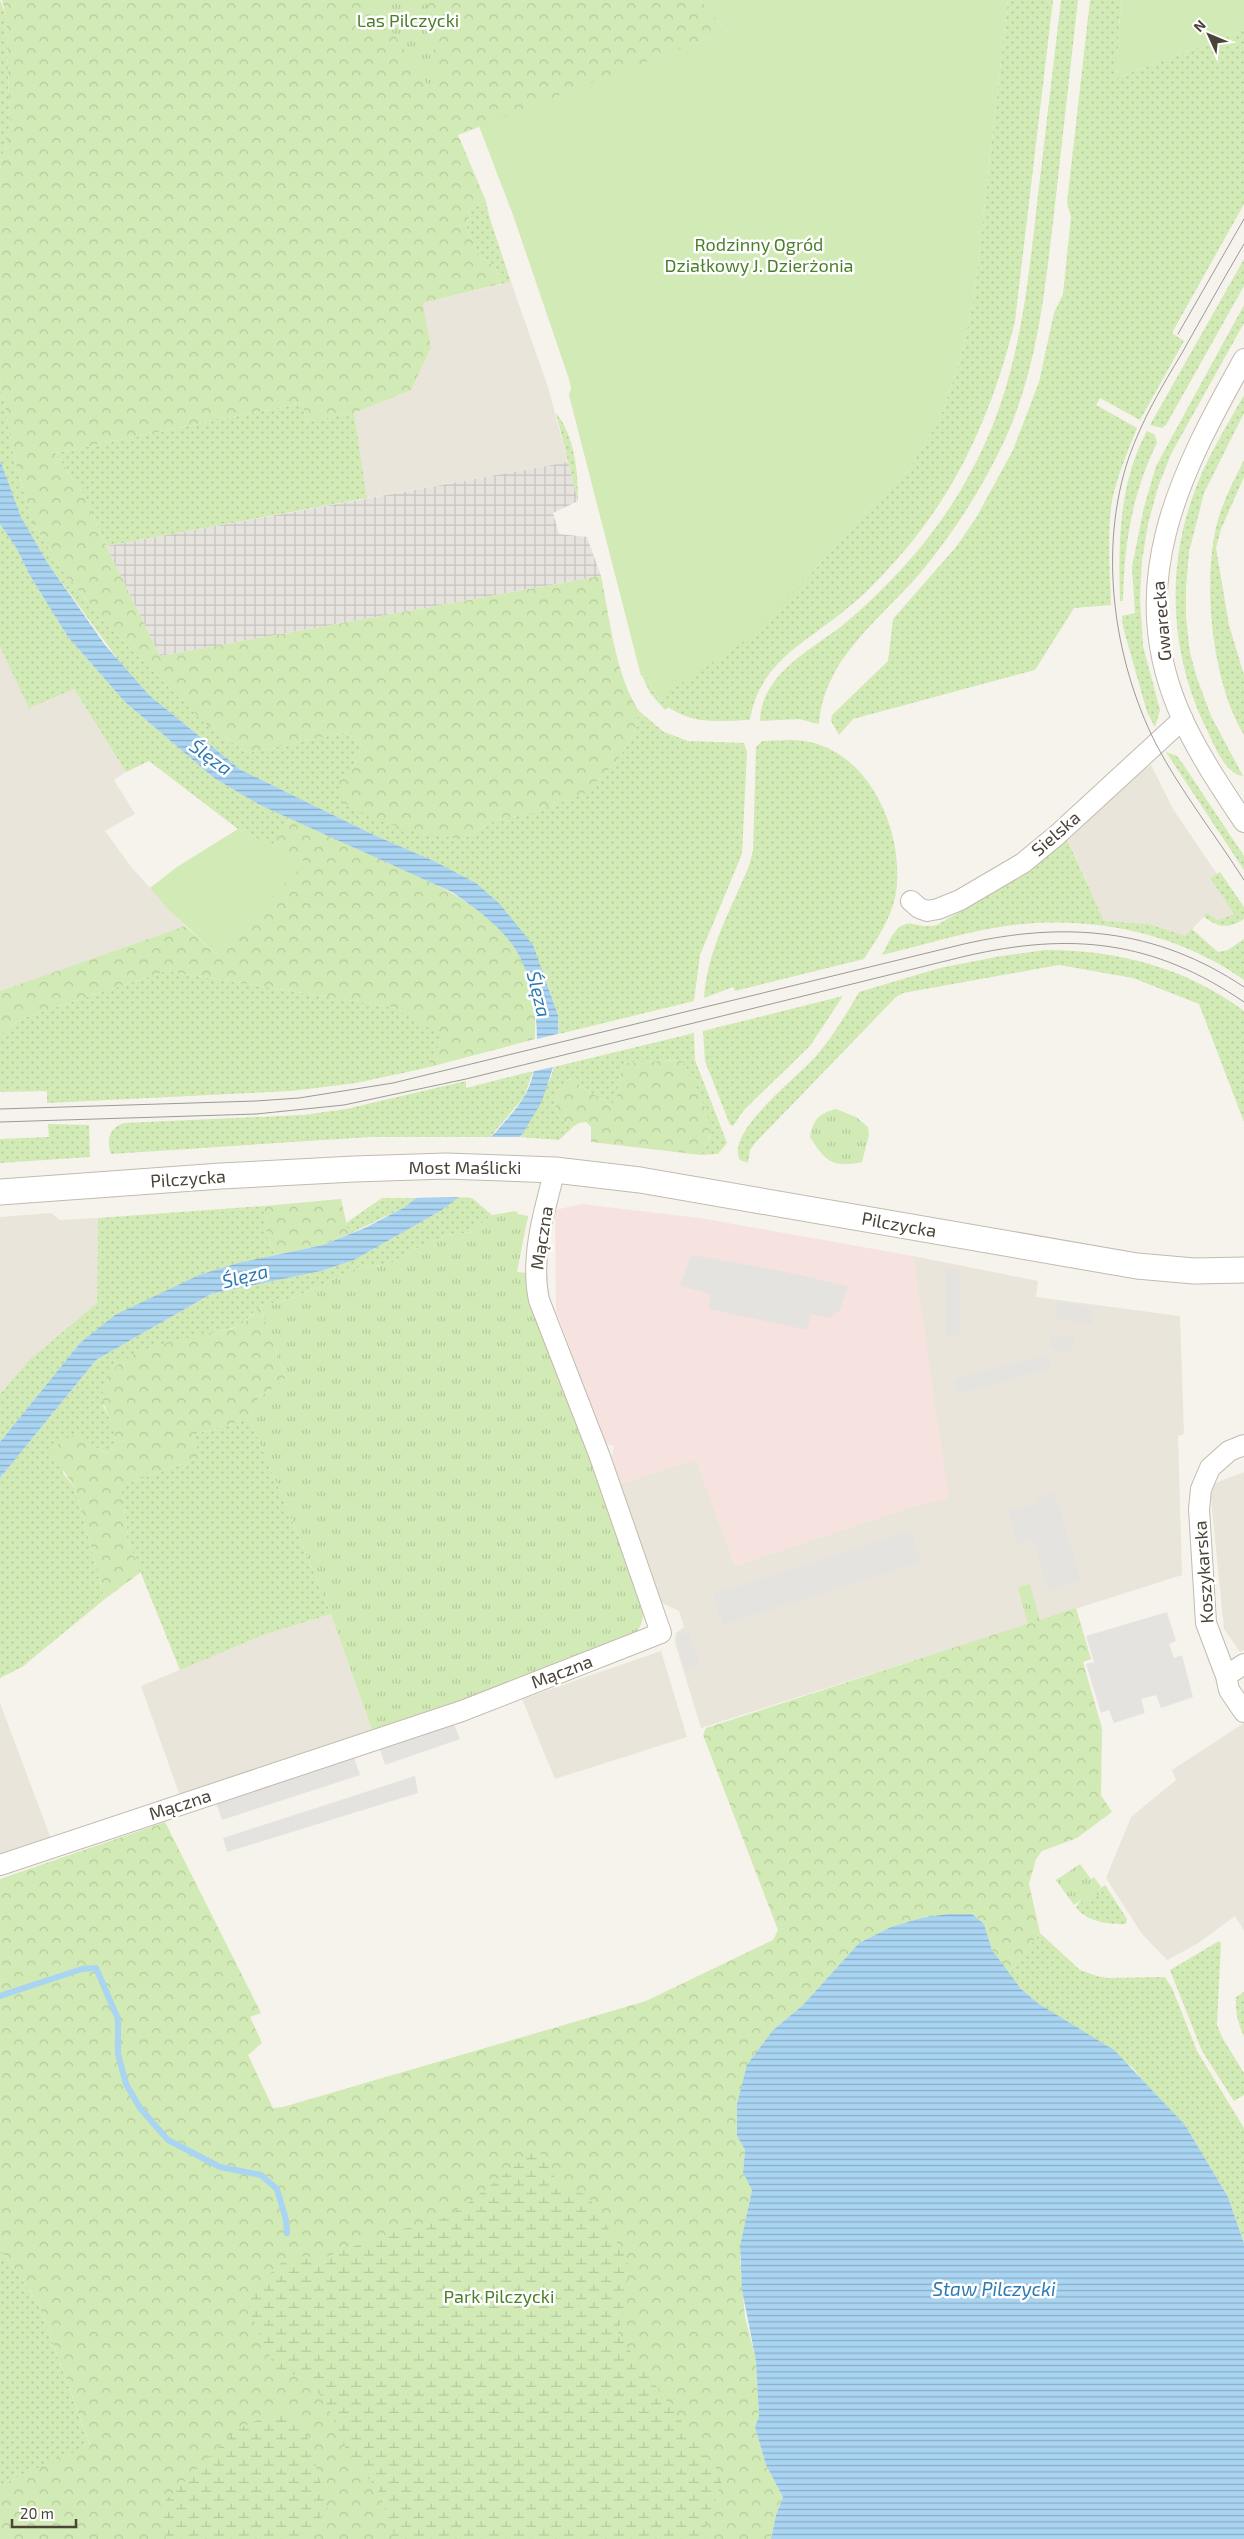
<svg xmlns="http://www.w3.org/2000/svg" width="1244" height="2539" viewBox="0 0 1244 2539" font-family="'Exo 2',sans-serif">
	<style>
		.residential { fill: #eae5da }
		.industrial { fill: url(#industrial-grid) }
		.medical { fill: #f6e3e0 }
		.grass { fill: url(#grass-dots) }
		.forest { fill: url(#forest-crowns) }
		.wetland { fill: url(#wetland-marsh) }
		.park { fill: url(#park-tufts) }
		.garden { fill: #d2eab5 }
		.parking { fill: #e5e3e0 }
		.water { fill: url(#water-rules) }
		.pier { fill: #f6f3ec }
		.lines { fill: none; stroke-linecap: round; stroke-linejoin: round }
		.stream { stroke: #a9d4f2; stroke-width: 6 }
		.minor-casing { stroke: #c2bbae; stroke-width: 22 }
		.tertiary-casing { stroke: #c2bbae; stroke-width: 27 }
		.minor { stroke: #fff; stroke-width: 20 }
		.tertiary { stroke: #fff; stroke-width: 25 }
		.tram { stroke: #9a9a9a; stroke-width: 1 }
		.labels { text-anchor: middle; stroke-width: 5; stroke-linejoin: round; paint-order: stroke }
		.park-label { font-size: 18px; fill: #4a7f2a; stroke: #fff }
		.street-label { font-size: 18px; fill: #4b4439; stroke: #fff }
		.water-label { font-size: 19px; font-style: italic; fill: #2e7ab2; stroke: #fff }
	</style>
	<defs>
		<pattern id="industrial-grid" width="8" height="8" patternUnits="userSpaceOnUse" patternTransform="scale(1.25)"><rect width="8" height="8" fill="#e6e2dd"/><path d="M0 4h8M4 0v8" fill="none" stroke="#c7c3be"/></pattern>
		<pattern id="grass-dots" width="8" height="8" patternUnits="userSpaceOnUse" patternTransform="scale(1.25)"><rect width="8" height="8" fill="#d2eab5"/><path d="M2 2h.1M6 6h.1" fill="none" stroke="#b6ca9c" stroke-width="1.8" stroke-linecap="round"/></pattern>
		<pattern id="forest-crowns" width="20" height="18" patternUnits="userSpaceOnUse" patternTransform="scale(1.25)"><rect width="20" height="18" fill="#d2eab5"/><path d="M2 6a3 3 0 1 1 6 0M12 15a3 3 0 1 1 6 0" fill="none" stroke="#b6ca9c"/></pattern>
		<pattern id="wetland-marsh" width="20" height="14" patternUnits="userSpaceOnUse" patternTransform="scale(1.25)"><rect width="20" height="14" fill="#d2eab5"/><path d="M1 5h8M5 5V1M11 12h8M15 12V8" fill="none" stroke="#b6ca9c"/></pattern>
		<pattern id="park-tufts" width="24" height="20" patternUnits="userSpaceOnUse" patternTransform="scale(1.25)"><rect width="24" height="20" fill="#d2eab5"/><path d="M3 7l-1-3M5 7V3M7 7l1-3M15 17l-1-3M17 17v-4M19 17l1-3" fill="none" stroke="#b6ca9c"/></pattern>
		<pattern id="water-rules" width="6" height="5" patternUnits="userSpaceOnUse" patternTransform="scale(1.25)"><rect width="6" height="5" fill="#a9d4f2"/><path d="M0 2.5h6" fill="none" stroke="#8caec5"/></pattern>
	</defs>
	<rect width="100%" height="100%" fill="#f6f3ec"/>
	<path class="residential" d="M511 282 548 387 568 462 367 498 354 413 411 390 431 348 423 303Z
		M0 647 29 707 74 689 126 772 114 780 135 814 105 831 132 868 185 926 0 991Z
		M1151 765 1173 809 1217 874 1210 878 1234 914 1218 920 1207 913 1185 937 1148 924 1104 921 1068 840 1135 776Z
		M51 1213 60 1220 98 1218 97 1303 28 1361 0 1394V1217Z
		M913 1256 1038 1281 1036 1297 1180 1316 1184 1434 1178 1436 1182 1575 701 1728 675 1643 676 1633 684 1627 679 1611 662 1603 618 1485 696 1459 735 1566 912 1507 948 1498Z
		M1244 1472V1650L1240 1652 1224 1629 1211 1499 1213 1484Z
		M331 1614 373 1733 180 1796 141 1686 263 1635Z
		M661 1651 687 1737 555 1779 522 1699Z
		M0 1703 51 1839 0 1856Z
		M1244 1723V1931L1235 1916 1197 1944 1167 1960 1142 1934 1106 1878 1131 1817 1176 1780 1172 1770Z"/>
	<path class="industrial" d="M568 462 578 501 553 513 559 534 587 537 601 576 160 656 106 546Z"/>
	<path class="medical" d="M581 1204 700 1218 913 1256 949 1498 912 1507 735 1566 696 1460 618 1485 611 1461 614 1446 605 1444 556 1310 555 1210Z"/>
	<path class="grass" d="M0 0 6 15 10 124 0 169Z
		M1008 0H1053L1015 321C992 415 955 498 888 569 873 586 854 604 835 618 797 647 758 668 750 720 720 721 694 725 668 707L665 710 650 693 642 676 646 675 658 699 802 584 873 504 908 471 940 418 960 361 974 297Z
		M1061 0H1078C1070 71 1062 142 1054 214 1045 289 1038 364 1007 435 986 482 958 526 926 566 885 617 825 654 819 724L799 719 760 721C761 674 811 650 843 625 861 610 878 594 894 577 922 548 947 515 967 479 1017 391 1026 302 1037 204 1045 136 1053 68 1061 0Z
		M1090 0H1121L1116 78 1244 30V204L1172 333 1184 341 1140 420 1100 398 1096 405 1137 428C1128 451 1117 476 1112 501 1107 535 1110 570 1111 605L1074 608 1035 670 853 719 839 735 831 721 832 715 888 661 893 619 956 547 976 518 1013 450 1039 382 1054 313 1063 294 1071 217 1067 203Z
		M486 201 489 216 511 282 500 284 496 268 478 255 466 226 470 210Z
		M1244 259V286L1166 425 1162 428 1150 425Z
		M1244 305V323L1171 454 1158 487 1148 524 1142 561 1140 598 1143 646 1160 710 1155 727 1147 712 1123 627 1122 616 1135 613 1132 567 1144 507 1156 466Z
		M0 380 15 461 32 521 64 572 105 623 208 726 248 753 351 731 362 745 353 769 463 839 496 820 529 814 583 794 617 761 633 735 639 711 664 732 688 741 744 743 747 752 742 854 700 955 694 1001 559 1034 558 1015 547 983 499 903 476 883 434 861 374 835 241 770 149 695 122 665 47 562 21 517 0 460Z
		M1244 395V413L1204 493 1189 552 1186 588V617L1190 653 1197 678 1211 716 1243 776C1225 774 1214 745 1207 730 1171 658 1165 570 1194 493 1206 459 1226 427 1244 395Z
		M302 403 306 422 354 413 367 498 106 546 83 493 55 453Z
		M556 413C575 436 578 472 578 501Z
		M1147 431 1155 435 1157 443C1132 494 1124 544 1123 601H1120C1118 544 1119 482 1147 431Z
		M1244 460V477L1221 529 1216 548 1229 625 1244 675V735C1211 681 1201 576 1219 516 1225 497 1235 478 1244 460Z
		M0 524 17 549 29 574 68 637 125 702 214 778 260 805 291 818 272 846 238 829 149 761 126 772 74 689 29 708 0 647Z
		M762 741C776 741 791 739 804 741 872 751 907 838 895 898 890 920 876 940 864 959L735 991 733 987 704 998C707 951 731 909 749 866L753 851 756 747Z
		M1166 752 1177 756 1183 764 1244 856V870Z
		M1067 839 1104 921 1148 924 1185 936 1192 929 1218 952 1228 950 1244 939V980C1181 935 1100 917 1023 924 976 928 928 944 882 955 889 943 896 920 913 924 922 926 928 927 937 925L1005 886Z
		M1220 872 1244 907V919C1228 929 1218 928 1203 916L1207 913 1218 920 1234 914 1210 878Z
		M1045 950C1117 950 1185 967 1244 1011V1122L1199 1004 1133 978 1059 965 903 993 896 997 756 1142 750 1150 748 1163 740 1160C724 1133 799 1076 816 1056 833 1036 846 1015 859 992L940 968 1001 956Z
		M166 971 392 1007 445 1036 426 1068 356 1083 291 1091 47 1103V1091L0 1092V1035L20 1019Z
		M843 996 810 1046 744 1110 733 1126 730 1125 705 1061 703 1031Z
		M694 1033 695 1060 727 1143 718 1154 701 1155 710 1137 685 1064 680 1060 623 1063 616 1101 610 1105 570 1079C550 1089 551 1121 573 1127L559 1140 520 1137 551 1077 554 1067Z
		M533 1071 524 1097 490 1137H370L111 1154C106 1140 109 1128 124 1123L303 1115 346 1109 466 1081V1088Z
		M48 1124 89 1125 90 1157 0 1163V1139L49 1137Z
		M457 1197 472 1198 492 1215 471 1232 447 1235 415 1249 387 1266 364 1265 291 1299 260 1306 240 1326 145 1350 103 1406C112 1423 122 1436 108 1454L91 1445 62 1472 75 1488 105 1599 22 1667 0 1678V1478L96 1360 211 1294 321 1271 354 1260 442 1210Z
		M382 1198H416L405 1207 349 1234 346 1223Z
		M264 1206 267 1236 275 1255 258 1259 80 1343 0 1442V1394L28 1361 97 1303 98 1218Z
		M250 1419 331 1614 263 1635 180 1670 129 1544 121 1486 200 1457 192 1435Z
		M1105 1885 1127 1919 1126 1924C1111 1925 1084 1921 1076 1907L1081 1900 1100 1893 1098 1890Z
		M1040 1933 1080 1970 1097 1976 1108 1978 1165 1977 1172 1988 1197 2051 1244 2128V2242L1228 2197 1185 2125 1147 2086 1132 2067 1039 2004 1021 1989 1008 1973Z
		M1219 1941 1221 1943 1217 2025 1223 2039 1244 2073V2095L1234 2101 1202 2051 1170 1970Z
		M1244 1992V2036C1238 2024 1235 2011 1236 1997Z
		M0 2249 38 2302 90 2446 0 2485Z"/>
	<path class="forest" d="M2 0H700L727 31 458 135 486 201 470 210 466 226 478 255 496 268 500 284 423 303 431 348 411 390 354 413 306 422 302 403 55 453 83 493 106 546 160 656 601 576C610 619 615 674 639 711L633 735 617 761 584 794 529 814 496 820 463 839 427 835 376 820 344 803 337 781 353 769 362 745 351 731 248 753 208 726 105 623 64 572 32 521 15 461 0 380V169L10 124 6 15Z
		M291 818C323 832 353 846 384 861 431 882 485 903 515 948 533 975 536 1009 535 1039L426 1068 444 1036 392 1007 166 971 20 1019 0 1035V991L185 926 216 954 305 862 272 846Z
		M680 1060 685 1064C693 1084 714 1115 709 1138 708 1144 704 1150 701 1155L591 1142V1127L586 1122 579 1123 573 1127C551 1121 550 1089 570 1079L610 1105 616 1101 623 1063Z
		M341 1199 349 1234 323 1245 275 1255 267 1236 264 1206Z
		M260 1306 286 1378 258 1399 250 1419 192 1435 200 1457 121 1486 129 1544 141 1572 105 1599 75 1488 51 1452 61 1441 74 1435C87 1439 95 1449 108 1454 132 1423 82 1407 113 1370 132 1346 186 1339 215 1332 223 1330 235 1329 241 1325 248 1320 254 1312 260 1306Z
		M1076 1608 1091 1659 1083 1662 1102 1728 1101 1795 1112 1812 1077 1838 1042 1851 1036 1859 1029 1884 1040 1933 1008 1973 992 1950 984 1924 972 1914 921 1918 891 1927 859 1943 803 2005 773 2030 737 2136 745 2150 743 2173 752 2190 740 2246V2262L745 2317 756 2360 759 2416 755 2427 766 2465 783 2497 776 2515 771 2539H0V2485L90 2445 38 2302 0 2249V1879L165 1822 261 2013 250 2017 262 2043 248 2055 273 2108 283 2107 646 2001 773 1940 778 1930 703 1735 706 1728Z"/>
	<path class="wetland" d="M537 2148 558 2183 588 2196 628 2260 627 2292 618 2334 723 2478 706 2527V2539H396L378 2490 349 2456 330 2412 306 2372 279 2378 244 2298 289 2256 326 2257 395 2231 444 2218 471 2201Z
		M282 2409 305 2427 328 2510 304 2536 305 2539H166L162 2504 236 2430Z"/>
	<path class="park" d="M371 0H426L438 76 428 85Z
		M836 1109 856 1117 868 1127 869 1135 862 1162C832 1168 825 1161 810 1137 813 1120 819 1113 836 1109Z
		M516 1211 518 1214 528 1216 517 1272 527 1273 644 1610C642 1626 639 1633 625 1641L373 1733 331 1614 250 1419 258 1399 286 1378 260 1306 291 1299 364 1265 387 1266 415 1249 447 1235 471 1232 492 1215Z
		M1030 1584 1040 1621 1028 1624 1018 1587Z
		M1080 1864 1091 1879 1094 1877 1101 1887 1098 1890 1100 1894 1084 1905 1081 1900 1074 1905 1056 1880Z"/>
	<path class="garden" d="M700 0H1008L974 297 960 361 940 418 908 471 873 504 802 584 749 638 658 699 646 675 641 676 569 395 571 388 569 379 513 215 479 126 727 31Z
		M1121 0H1244V30L1116 78Z
		M238 829 306 862 216 954 168 909 150 888 177 867Z"/>
	<path class="parking" d="M691 1255 772 1269 848 1286 840 1310 830 1318 811 1314 807 1330 709 1309 710 1294 680 1286Z
		M946 1270H960V1336H946Z
		M1057 1302 1093 1307 1091 1324 1055 1319Z
		M1052 1334 1074 1337 1072 1353 1049 1349Z
		M1048 1354 1052 1368 957 1395 953 1379Z
		M1055 1493 1081 1581 1048 1591 1033 1540 1018 1544 1008 1511 1039 1502 1038 1498Z
		M911 1531 921 1562 723 1625 713 1594Z
		M1167 1612 1176 1641 1169 1644 1174 1658 1182 1655 1193 1697 1161 1708 1156 1695 1141 1699 1145 1713 1114 1723 1109 1710 1101 1713 1086 1664 1094 1662 1086 1636Z
		M689 1632 700 1665 686 1670 676 1641 678 1636Z
		M452 1719 460 1739 385 1765 379 1746Z
		M353 1754 360 1775 222 1820 215 1800Z
		M415 1776 418 1793 227 1852 223 1838Z"/>
	<path class="water" d="M0 460 21 517 47 562 105 645 149 695 241 770 374 835 434 861 476 883 499 903 533 945 558 1015 559 1049 542 1101 523 1133 484 1177 442 1210 354 1260 321 1271 211 1294 96 1360 0 1478V1442L80 1343 115 1315 199 1275 238 1263 323 1245 367 1227 405 1207 495 1133C505 1121 516 1110 524 1097 546 1062 538 981 514 947 499 925 474 907 452 892L260 805 214 778 125 702 68 637 29 574 17 549 0 524Z
		M948 1914H972L984 1924 992 1950 1021 1989 1039 2004 1114 2050 1185 2125 1228 2197 1244 2243V2539H771L776 2515 783 2497 766 2465 755 2427 759 2416 756 2361 742 2290 740 2246 752 2190 743 2173 745 2150 737 2136V2104L747 2065 773 2030 803 2005 859 1943 891 1927 921 1918Z"/>
	<path class="pier" d="M561 1033 562 1049 557 1066 531 1072 533 1040Z
		M486 1137H523L486 1179 461 1197 412 1198Z"/>
	<g class="lines">
		<path class="stream" d="M0 1996 82 1969 96 1968 118 2019V2054L126 2084 140 2108 168 2140 220 2167 261 2175 277 2189 286 2220 287 2233"/>
		<g class="minor-casing">
			<path id="minor" d="M1244 359C1179 475 1122 585 1182 718 1199 755 1222 789 1244 822
				M911 901 919 908 927 911 938 909 960 900 1023 863 1057 835 1183 719
				M1244 1445 1229 1451 1210 1468 1201 1489 1199 1509 1206 1623 1226 1676 1229 1690 1244 1712
				M1226 1676 1244 1664
				M0 1865 462 1711 661 1633 600 1457 539 1300C530 1258 544 1211 555 1170"/>
		</g>
		<g class="tertiary-casing">
			<path id="tertiary" d="M0 1192 221 1176 354 1169 446 1166 555 1170 640 1180 1137 1266 1194 1271 1244 1270"/>
		</g>
		<use href="#minor" class="minor"/>
		<use href="#tertiary" class="tertiary"/>
		<path class="tram" d="M1244 244C1223 280 1202 317 1182 353 1162 386 1142 420 1129 457 1098 548 1113 659 1156 744 1180 790 1216 836 1244 880
			M1178 334 1244 219
			M0 1109 256 1101 299 1098 393 1083 964 944C1065 921 1156 928 1244 987
			M0 1122 256 1114 344 1105 466 1079 966 956C1071 932 1153 940 1244 1002"/>
	</g>
	<g class="labels">
		<g class="park-label">
			<text x="408" y="27">Las Pilczycki</text>
			<text x="759" y="251">Rodzinny Ogród<tspan x="759" dy="21">Działkowy J. Dzierżonia</tspan></text>
			<text x="499" y="2303">Park Pilczycki</text>
		</g>
		<g class="street-label">
			<text transform="translate(1162 621) rotate(-95)" y="6">Gwarecka</text>
			<text transform="translate(1056 834) rotate(-41)" y="6">Sielska</text>
			<text x="465" y="1174">Most Maślicki</text>
			<text transform="translate(188 1179) rotate(-4)" y="6">Pilczycka</text>
			<text transform="translate(899 1225) rotate(10)" y="6">Pilczycka</text>
			<text transform="translate(542 1238) rotate(-81)" y="6">Mączna</text>
			<text transform="translate(1204 1572) rotate(-94)" y="6">Koszykarska</text>
			<text transform="translate(562 1672) rotate(-21)" y="6">Mączna</text>
			<text transform="translate(180 1805) rotate(-18)" y="6">Mączna</text>
		</g>
		<g class="water-label">
			<text transform="translate(211 757) rotate(36)" y="7">Ślęza</text>
			<text transform="translate(539 994) rotate(76)" y="7">Ślęza</text>
			<text transform="translate(245 1276) rotate(-14)" y="7">Ślęza</text>
			<text x="994" y="2296">Staw Pilczycki</text>
		</g>
	</g>
	<g transform="translate(1209 35) rotate(314)" stroke="#ffffff" stroke-width="4" paint-order="stroke">
	<path d="M0-4L9 19L0 12L-9 19Z" fill="#4b4439"/>
	<text y="-8" font-size="14" font-weight="bold" text-anchor="middle" fill="#4b4439">N</text>
	</g>
	<path d="M12 2519v8h64v-8" fill="none" stroke="#4b4439" stroke-width="2.5"/>
	<text x="20" y="2519" font-size="15" fill="#4b4439" stroke="#ffffff" stroke-width="4" paint-order="stroke">20 m</text>
</svg>
